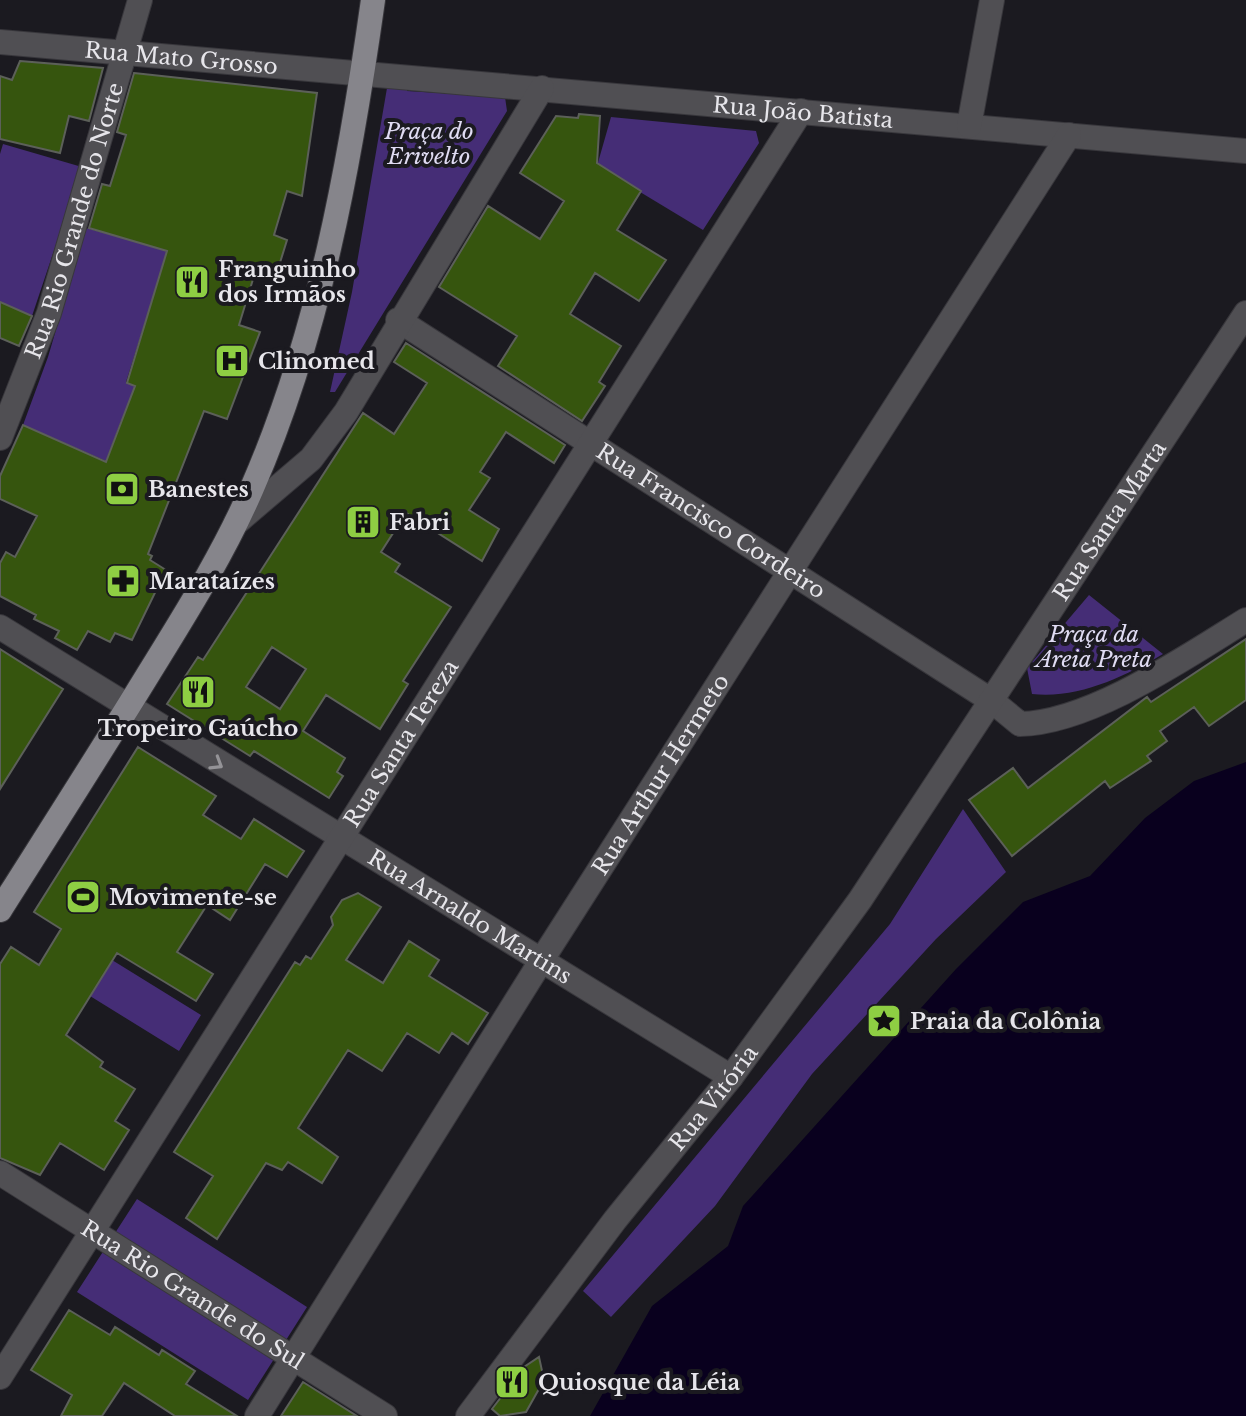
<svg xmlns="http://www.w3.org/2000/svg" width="1246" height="1416" viewBox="0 0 1246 1416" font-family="'Libre Baskerville',serif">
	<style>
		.green { fill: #452d76 }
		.water { fill: #09001e }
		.building { fill: #36550e; stroke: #5c6059; stroke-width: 2; fill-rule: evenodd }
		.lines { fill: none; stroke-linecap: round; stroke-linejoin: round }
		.minor-casing { stroke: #38373c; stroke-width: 26 }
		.major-casing { stroke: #38373c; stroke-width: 26 }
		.minor { stroke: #504f53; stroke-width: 24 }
		.major { stroke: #86858b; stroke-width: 24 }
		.oneway { stroke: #949397 }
		.labels { text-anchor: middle; stroke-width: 8; stroke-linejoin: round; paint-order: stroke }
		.street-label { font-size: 22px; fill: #e7e6eb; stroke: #1b1a20 }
		.park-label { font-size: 22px; font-style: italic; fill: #e0dcf3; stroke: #1b1a20 }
		.poi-label { font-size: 22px; font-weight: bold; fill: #e7e6eb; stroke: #1b1a20; text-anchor: start }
	</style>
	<rect width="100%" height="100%" fill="#1b1a20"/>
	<path class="green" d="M408 84 407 91 505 97 507 111 335 392H330L352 292 387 88Z
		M611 117 756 131 759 143 703 230 597 166Z
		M3 144 82 167 32 316 0 302V154Z
		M86 228 168 250 126 382 152 392 121 421 106 461 23 425 48 357Z
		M1089 595 1163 654C1123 677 1079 699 1032 694L1027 668Z
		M963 809 1006 872 936 939 812 1074 715 1206 611 1317 583 1291 890 924Z
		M112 960 201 1015 179 1051 90 996Z
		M137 1199 307 1307 248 1400 77 1292Z"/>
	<path class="water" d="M1246 762V1416H590L652 1306 728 1246 743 1206 956 969 1023 902 1090 876 1145 818 1194 781Z"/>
	<path class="building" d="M20 61 103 68 89 121 69 116 60 153 0 139V76L12 80Z
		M134 73 317 93 302 196 287 191 274 235 287 240 274 282 254 276 239 325 260 332 227 419 204 411 148 554 152 556 150 560 166 570 132 640 115 633 110 642 88 631 77 650 55 638 59 631 34 619 36 615 0 596V563L6 552 15 557 37 516 0 499V476L23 425 106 462 135 386 127 383 167 251 89 228 102 184 110 186 126 135 117 132Z
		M579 114 600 116 597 163 641 191 617 230 666 260 639 301 595 273 570 314 621 346 599 382 605 386 582 421 498 366 517 336 439 287 488 206 540 239 564 201 520 173 556 116 578 118Z
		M0 302 32 316 19 346 0 338Z
		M406 343 565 445 554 463 506 432 480 472 490 478 469 510 499 529 482 561 406 513 381 552 400 564 395 572 451 607 403 681 408 684 380 729 326 695 303 731 345 758 337 772 343 776 329 798 254 751 250 756 167 704 198 657 203 660 363 413 394 434 427 383 394 362ZM272 647 306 669 280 709 246 687Z
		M1246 639V700L1209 726 1194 707 1160 731 1167 741 1147 756 1151 761 1110 788 1105 781 1012 856 969 800 1013 768 1028 788 1147 697 1151 702Z
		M0 649 63 689 0 789Z
		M138 747 216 796 203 815 241 839 254 819 304 851 287 877 265 864 230 920 207 905 177 952 213 974 196 1001 117 953 66 1035 103 1062 100 1067 135 1089 115 1121 129 1130 104 1170 60 1143 40 1175 0 1158V964L11 947 39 965 61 929 34 912Z
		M358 893 381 907 346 960 383 983 409 941 439 960 429 976 488 1013 468 1044 452 1033 439 1053 407 1033 382 1071 348 1050 298 1128 338 1157 322 1183 288 1162 282 1170 266 1163 217 1239 186 1218 213 1176 174 1152 295 962 300 965 306 956 311 959 333 925 331 917 342 900Z
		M69 1310 110 1335 115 1327 159 1355 162 1350 195 1371 186 1384 237 1416H175L124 1383 102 1416H61L72 1395 31 1370Z
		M539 1357 544 1380 526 1412 500 1416 492 1409 524 1367Z
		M303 1382 357 1416H281Z"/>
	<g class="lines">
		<g class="minor-casing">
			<g id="minor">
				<path id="s1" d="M0 42 1246 151"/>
				<path d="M969 126 992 0"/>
				<path id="s2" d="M398 320 992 701 1020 724C1090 723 1186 657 1246 620"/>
				<path id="s3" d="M0 438 49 313 140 0"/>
				<path d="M236 523 311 459 346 412 542 88"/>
				<path id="s4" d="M0 627 731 1077"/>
				<path id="s5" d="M0 1173 385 1416"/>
				<path id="s6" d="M0 1377 801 111"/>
				<path id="s7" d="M257 1416 543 958 1069 135"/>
				<path id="s8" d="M468 1416 615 1220 731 1077 860 900 1246 313"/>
			</g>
		</g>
		<g class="major-casing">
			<path id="major" d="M0 910C50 831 100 753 149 673 186 613 224 553 252 488 319 335 350 164 373 0"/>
		</g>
		<use href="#minor" class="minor"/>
		<use href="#major" class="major"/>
	</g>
	<defs><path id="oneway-chevron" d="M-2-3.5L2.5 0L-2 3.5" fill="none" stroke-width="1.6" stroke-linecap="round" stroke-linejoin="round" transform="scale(2)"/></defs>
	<use class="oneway" href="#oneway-chevron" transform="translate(217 764) rotate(32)"/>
	<defs>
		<g id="restaurant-square" transform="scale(1.8)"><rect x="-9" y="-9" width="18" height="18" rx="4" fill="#8ece43" stroke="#1b1a20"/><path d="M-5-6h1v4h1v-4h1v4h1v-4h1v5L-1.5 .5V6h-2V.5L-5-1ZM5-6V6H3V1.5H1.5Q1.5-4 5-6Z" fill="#111"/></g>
		<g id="hospital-square" transform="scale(1.8)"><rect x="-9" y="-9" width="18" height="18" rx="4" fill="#8ece43" stroke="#1b1a20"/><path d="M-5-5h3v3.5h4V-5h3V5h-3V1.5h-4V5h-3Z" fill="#111"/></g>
		<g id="bank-square" transform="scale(1.8)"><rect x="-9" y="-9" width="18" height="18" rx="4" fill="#8ece43" stroke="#1b1a20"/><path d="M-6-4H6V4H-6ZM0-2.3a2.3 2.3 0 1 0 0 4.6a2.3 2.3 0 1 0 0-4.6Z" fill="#111"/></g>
		<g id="building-square" transform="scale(1.8)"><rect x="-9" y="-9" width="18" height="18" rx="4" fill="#8ece43" stroke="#1b1a20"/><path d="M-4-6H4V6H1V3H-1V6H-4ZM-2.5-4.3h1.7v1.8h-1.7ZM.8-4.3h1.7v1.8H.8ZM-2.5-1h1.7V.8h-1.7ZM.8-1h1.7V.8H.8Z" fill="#111"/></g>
		<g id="pharmacy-square" transform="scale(1.8)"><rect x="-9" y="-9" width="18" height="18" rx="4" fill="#8ece43" stroke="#1b1a20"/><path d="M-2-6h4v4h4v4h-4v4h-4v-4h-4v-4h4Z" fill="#111"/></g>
		<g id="stadium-square" transform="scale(1.8)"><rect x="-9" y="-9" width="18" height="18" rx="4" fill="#8ece43" stroke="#1b1a20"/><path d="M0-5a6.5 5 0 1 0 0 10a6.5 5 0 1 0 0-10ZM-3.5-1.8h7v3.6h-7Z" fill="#111"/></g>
		<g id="sight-square" transform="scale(1.8)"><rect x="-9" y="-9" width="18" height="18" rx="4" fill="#8ece43" stroke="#1b1a20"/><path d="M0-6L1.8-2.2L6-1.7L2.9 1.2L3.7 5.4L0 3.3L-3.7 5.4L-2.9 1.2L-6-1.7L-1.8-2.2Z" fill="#111"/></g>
	</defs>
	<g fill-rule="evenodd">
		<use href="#restaurant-square" x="192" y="282"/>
		<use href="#hospital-square" x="232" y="361"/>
		<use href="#bank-square" x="122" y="489"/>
		<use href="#building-square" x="363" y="522"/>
		<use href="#pharmacy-square" x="123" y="581"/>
		<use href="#restaurant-square" x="198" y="692"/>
		<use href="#stadium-square" x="83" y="897"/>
		<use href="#sight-square" x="884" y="1021"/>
		<use href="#restaurant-square" x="512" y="1382"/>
	</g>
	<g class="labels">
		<g class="street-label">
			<text dy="8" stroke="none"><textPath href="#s1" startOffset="182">Rua Mato Grosso</textPath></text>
			<text dy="8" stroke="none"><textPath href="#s1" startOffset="806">Rua João Batista</textPath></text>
			<text dy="8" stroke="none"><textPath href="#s3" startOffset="230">Rua Rio Grande do Norte</textPath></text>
			<text dy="8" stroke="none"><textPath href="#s2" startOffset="372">Rua Francisco Cordeiro</textPath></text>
			<text dy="8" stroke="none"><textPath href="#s8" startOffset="1102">Rua Santa Marta</textPath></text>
			<text dy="8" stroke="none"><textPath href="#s6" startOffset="750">Rua Santa Tereza</textPath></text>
			<text dy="8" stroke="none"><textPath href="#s7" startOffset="758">Rua Arthur Hermeto</textPath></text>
			<text dy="8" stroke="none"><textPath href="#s4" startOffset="552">Rua Arnaldo Martins</textPath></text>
			<text dy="8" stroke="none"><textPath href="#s8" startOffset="402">Rua Vitória</textPath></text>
			<text dy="8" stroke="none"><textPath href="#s5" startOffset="228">Rua Rio Grande do Sul</textPath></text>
		</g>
		<g class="park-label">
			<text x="429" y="139">Praça do<tspan x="429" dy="25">Erivelto</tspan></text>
			<text x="1094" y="642">Praça da<tspan x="1094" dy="25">Areia Preta</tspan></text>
		</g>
		<g class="poi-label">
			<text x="218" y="277">Franguinho<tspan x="218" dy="25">dos Irmãos</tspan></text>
			<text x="258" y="369">Clinomed</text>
			<text x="148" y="497">Banestes</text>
			<text x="389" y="530">Fabri</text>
			<text x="149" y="589">Marataízes</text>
			<text x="198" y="736" text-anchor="middle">Tropeiro Gaúcho</text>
			<text x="109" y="905">Movimente-se</text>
			<text x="910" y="1029">Praia da Colônia</text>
			<text x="538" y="1390">Quiosque da Léia</text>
		</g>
	</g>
</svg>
